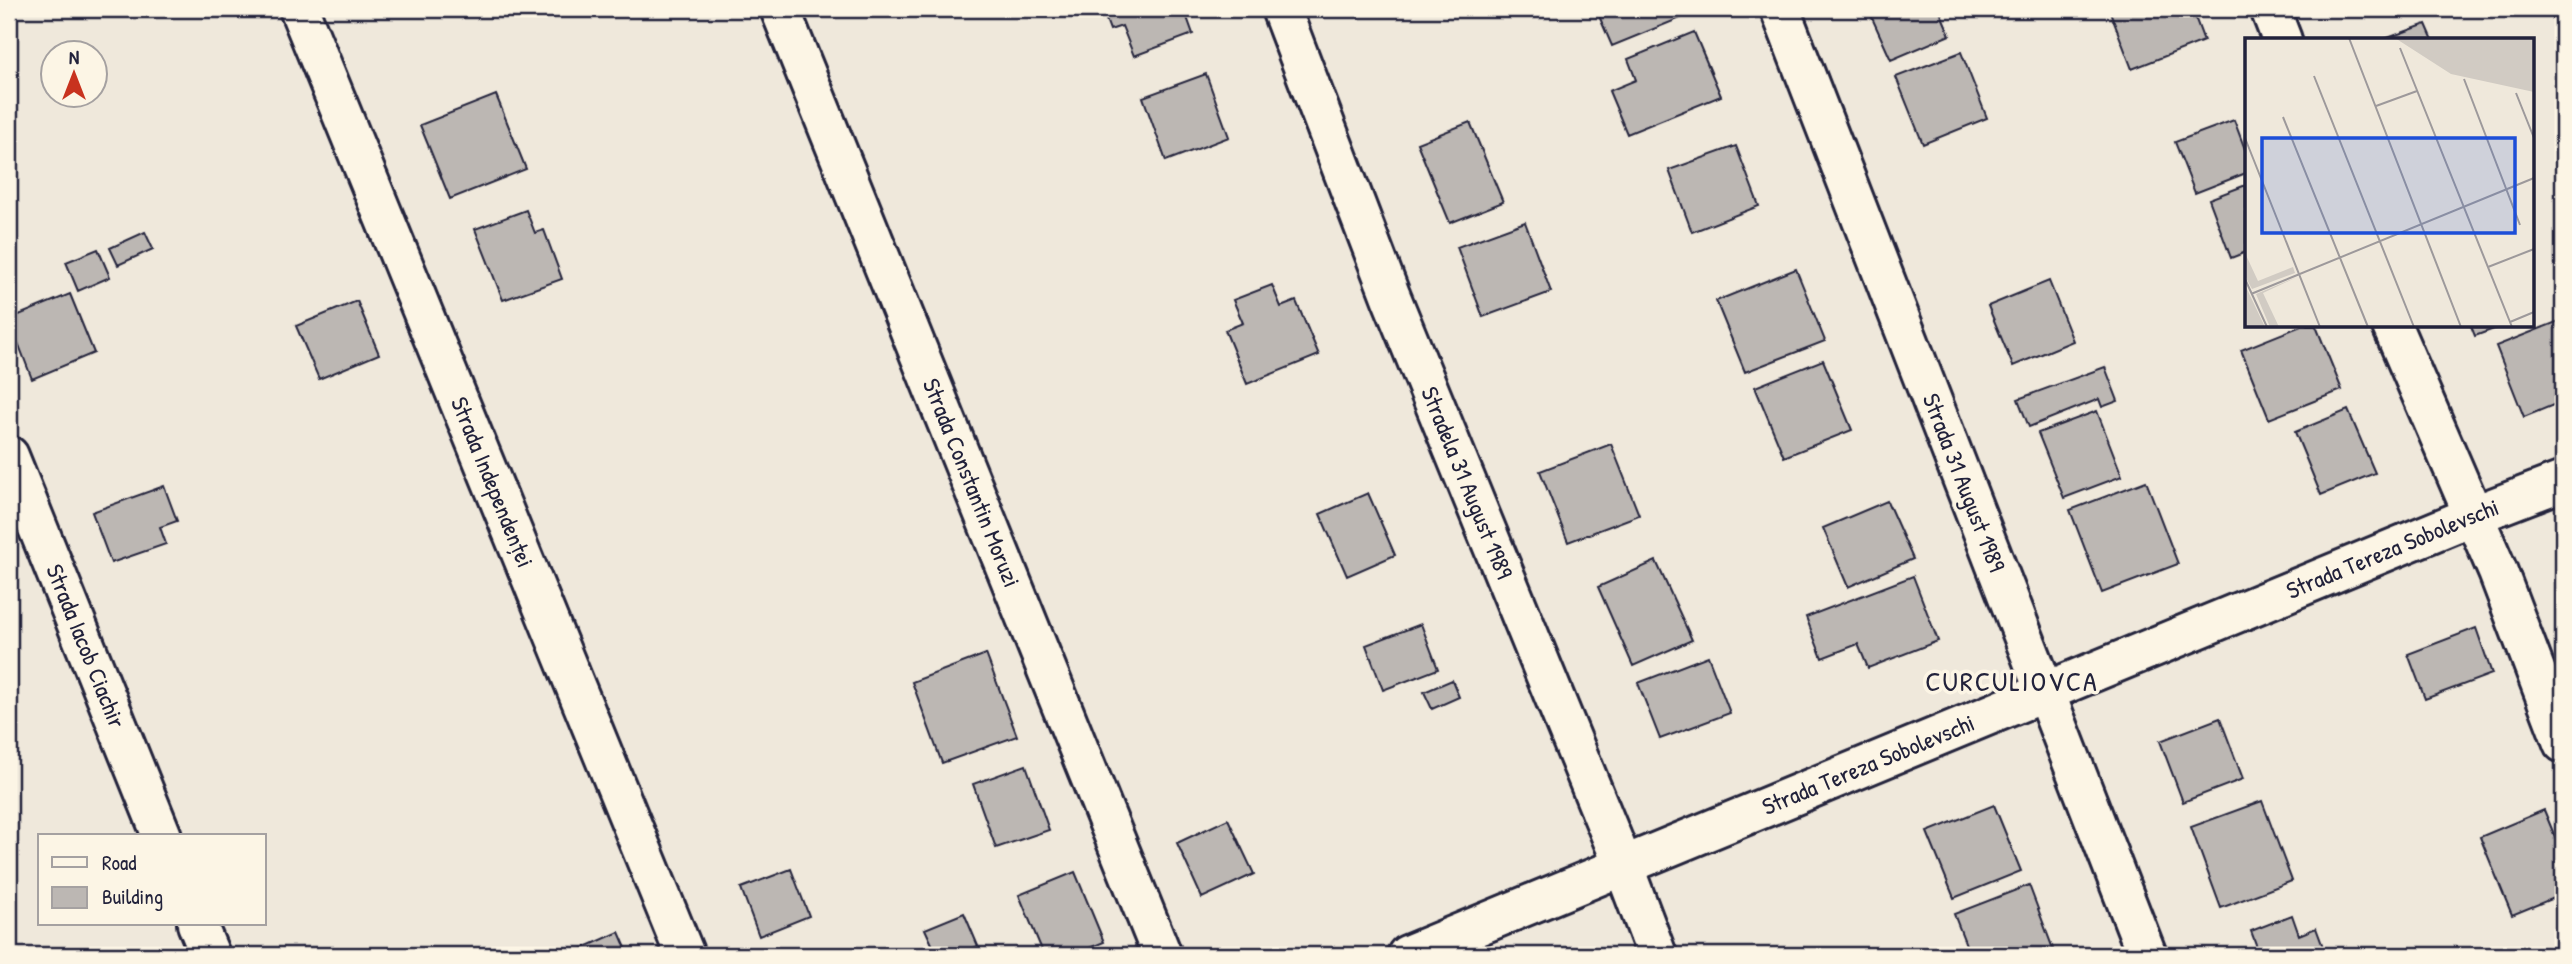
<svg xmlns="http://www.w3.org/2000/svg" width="2572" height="964" viewBox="0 0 2572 964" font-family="'Patrick Hand',sans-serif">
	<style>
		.building { fill: #bcb7b3; stroke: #22223b; stroke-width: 2 }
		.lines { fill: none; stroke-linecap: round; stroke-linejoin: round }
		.minor-casing { stroke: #22223b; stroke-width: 44 }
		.minor { stroke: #fcf5e5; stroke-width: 38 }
		.labels { text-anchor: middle; stroke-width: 7; stroke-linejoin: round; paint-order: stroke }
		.street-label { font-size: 24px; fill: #22223b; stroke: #fcf5e5 }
		.quarter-label { font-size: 28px; letter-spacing: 2px; fill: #22223b; stroke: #fcf5e5 }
		.inset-road { fill: none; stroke: #9d999b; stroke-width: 2 }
		.view { fill: #1d4ed8; fill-opacity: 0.15; stroke: #1d4ed8; stroke-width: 3.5 }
		.inset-edge { fill: none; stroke: #22223b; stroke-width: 3.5 }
	</style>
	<rect width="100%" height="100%" fill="#efe8db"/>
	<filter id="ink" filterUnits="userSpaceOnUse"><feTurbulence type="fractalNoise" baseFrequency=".0143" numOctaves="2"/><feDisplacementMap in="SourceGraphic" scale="14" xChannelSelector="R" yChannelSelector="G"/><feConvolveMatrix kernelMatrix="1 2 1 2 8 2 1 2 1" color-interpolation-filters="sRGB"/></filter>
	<g filter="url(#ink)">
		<path class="building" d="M1102 9H1184L1193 34 1134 56 1122 26 1110 30Z
			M1596 9H1686L1688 15 1612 46Z
			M1868 9H1939L1950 35 1891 60Z
			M2109 9H2192L2204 41 2132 69Z
			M2426 24 2433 40H2382Z
			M1694 32 1721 96 1627 134 1609 91 1636 80 1628 59Z
			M1961 52 1987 118 1923 144 1896 77Z
			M1206 74 1229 137 1166 161 1143 97Z
			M496 95 526 169 450 199 420 125Z
			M2234 120 2246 152V173L2195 193 2175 142Z
			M1470 122 1503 202 1450 223 1417 143Z
			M1736 146 1759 206 1692 232 1669 170Z
			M2246 185V252L2231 258 2209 199Z
			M526 210 535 233 544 230 562 279 503 300 475 229Z
			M1525 222 1551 292 1483 317 1457 247Z
			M145 232 153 249 118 265 110 248Z
			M98 249 110 277 78 291 66 262Z
			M1796 269 1825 341 1745 372 1716 301Z
			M2049 281 2073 341 2013 366 1988 306Z
			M1272 285 1281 307 1296 301 1319 355 1247 384 1225 330 1243 323 1233 300Z
			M70 294 94 353 32 379 9 319Z
			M357 301 379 354 319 379 296 326Z
			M2559 321 2563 333V401L2524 417 2496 346Z
			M2301 326H2316L2342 390 2269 419 2241 350Z
			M2471 326H2502L2475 336Z
			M1823 360 1852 430 1784 457 1755 387Z
			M2105 367 2118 401 2102 407 2099 399 2029 427 2018 399Z
			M2348 410 2375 473 2321 495 2295 432Z
			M2097 411 2122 476 2064 498 2038 433Z
			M1611 444 1639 515 1568 542 1540 471Z
			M2146 481 2178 564 2102 593 2070 510Z
			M164 486 177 521 160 527 166 544 111 563 92 512Z
			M1368 493 1395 555 1347 576 1320 514Z
			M1887 501 1913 559 1848 587 1823 528Z
			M1656 561 1692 640 1633 666 1598 587Z
			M1913 576 1938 641 1868 668 1858 644 1822 658 1806 617Z
			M1421 624 1438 669 1383 690 1366 645Z
			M2476 628 2492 674 2425 699 2408 654Z
			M986 654 1017 736 942 763 912 682Z
			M1708 656 1730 713 1660 739 1638 683Z
			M1452 680 1459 697 1432 709 1424 692Z
			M2220 718 2243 779 2183 802 2160 741Z
			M1026 765 1049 830 996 848 973 784Z
			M2262 801 2292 881 2221 908 2191 827Z
			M1994 805 2021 871 1954 898 1927 832Z
			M2544 810 2563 856V894L2512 915 2480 837Z
			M1228 819 1254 874 1202 898 1177 843Z
			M791 869 809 916 759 936 741 888Z
			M1075 872 1104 942 1072 955H1044L1019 895Z
			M2029 885 2053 949 2036 955H1970L1954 914Z
			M964 913 978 946 958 955H937L925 929Z
			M2292 915 2299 935 2316 928 2326 955H2260L2251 931Z
			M619 932 629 955H573L572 953Z"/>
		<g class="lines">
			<g class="minor-casing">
				<g id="minor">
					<path id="s1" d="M299 9 685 955"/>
					<path id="s2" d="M780 9 1162 955"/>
					<path id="s3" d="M1281 9 1391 297 1623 865 1657 955"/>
					<path id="s4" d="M1780 9 2147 955"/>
					<path d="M2270 9 2282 40"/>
					<path d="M2392 326 2498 572 2563 743"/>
					<path id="s5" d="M9 456 162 836"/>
					<path d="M197 924 210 955"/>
					<path id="s6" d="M1407 955 2472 516 2563 481"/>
				</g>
			</g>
			<use href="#minor" class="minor"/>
		</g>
	</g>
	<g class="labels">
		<g class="street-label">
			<text dy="8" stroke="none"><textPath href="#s1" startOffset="511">Strada Independenței</textPath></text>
			<text dy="8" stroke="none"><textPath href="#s2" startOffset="511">Strada Constantin Moruzi</textPath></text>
			<text dy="8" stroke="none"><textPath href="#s4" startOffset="508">Strada 31 August 1989</textPath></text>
			<text dy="8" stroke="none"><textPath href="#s3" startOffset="509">Stradela 31 August 1989</textPath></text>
			<text dy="8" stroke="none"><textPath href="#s6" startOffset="1066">Strada Tereza Sobolevschi</textPath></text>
			<text dy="8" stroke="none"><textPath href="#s5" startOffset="205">Strada Iacob Ciachir</textPath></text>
			<text dy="8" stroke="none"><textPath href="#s6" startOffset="499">Strada Tereza Sobolevschi</textPath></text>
		</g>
		<g class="quarter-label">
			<text x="2012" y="691">CURCULIOVCA</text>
		</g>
	</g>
	<g transform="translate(2245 38)">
		<rect width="289" height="289" fill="#efe8db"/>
		<path d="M150 0H289V54L206 36ZM0 215 13 243 48 229 50 235 7 251 0 238ZM52 239 18 255 34 289H25L11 256ZM0 247 20 289H0Z" fill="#d1cbc3"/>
		<path class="inset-road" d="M104 0 216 289M155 10 267 289M69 38 169 289M219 41 275 187M271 55 289 100M131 68 172 53M38 79 123 289M0 100 75 289M243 229 289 211M0 241 22 289M6 256 289 140M265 284 289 274"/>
		<path class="view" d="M17 100H270V195H17Z"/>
		<rect width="289" height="289" class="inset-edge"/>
	</g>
	<rect width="2572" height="964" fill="none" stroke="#fcf5e5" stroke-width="35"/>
	<rect x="18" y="18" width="2537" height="929" fill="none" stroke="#22223b" stroke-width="2.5" filter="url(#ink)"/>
	<rect x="38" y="834" width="228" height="91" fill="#fcf5e5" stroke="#a5a1a1" stroke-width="2"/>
	<rect x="52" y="857" width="35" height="10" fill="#fcf5e5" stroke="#a5a1a1" stroke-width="2"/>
	<text x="102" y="870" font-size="21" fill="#22223b">Road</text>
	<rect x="52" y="887" width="35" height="21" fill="#bcb7b3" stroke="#a5a1a1" stroke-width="2"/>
	<text x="102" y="904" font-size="21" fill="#22223b">Building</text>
	<g transform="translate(74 74)"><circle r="33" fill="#fcf5e5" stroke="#a5a1a1" stroke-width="2"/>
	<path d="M0-5L12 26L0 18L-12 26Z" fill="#c8321e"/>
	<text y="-10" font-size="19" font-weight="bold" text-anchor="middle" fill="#22223b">N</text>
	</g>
</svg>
